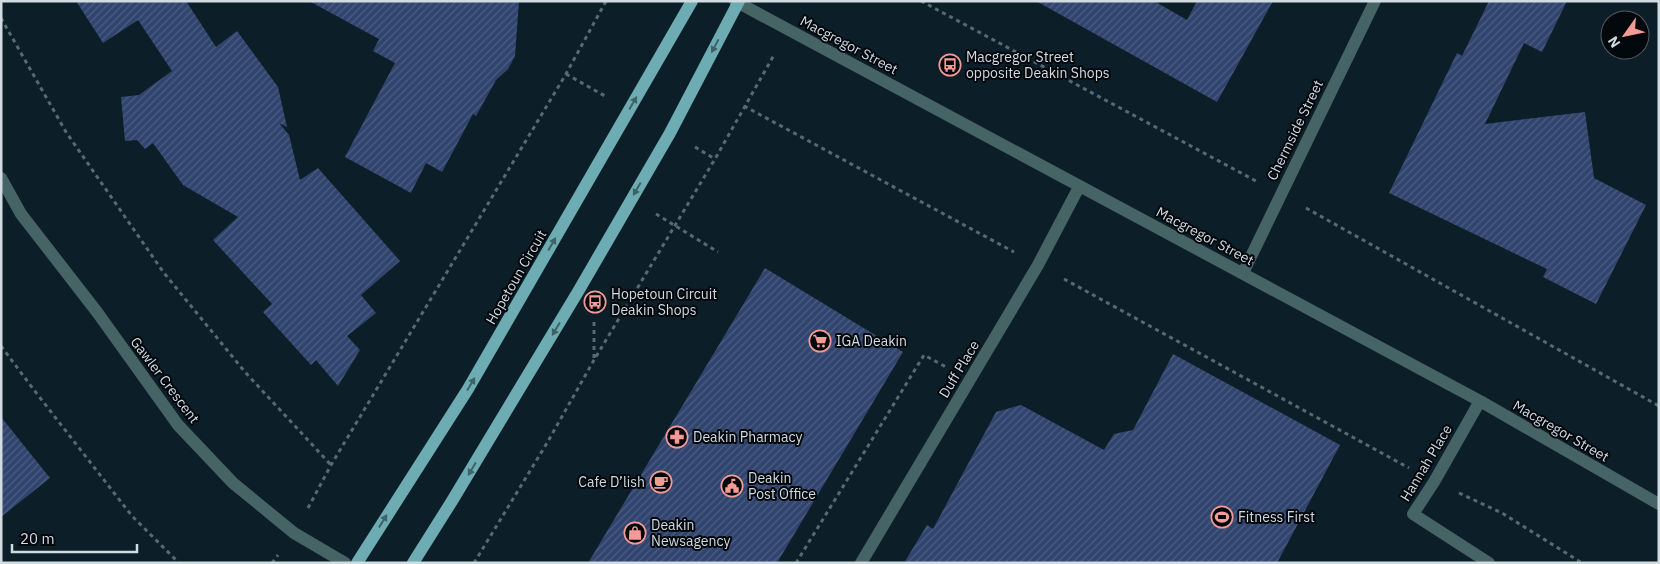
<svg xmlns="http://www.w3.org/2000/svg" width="1660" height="564" viewBox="0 0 1660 564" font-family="'IBM Plex Sans',sans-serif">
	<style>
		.building { fill: url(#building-hatch) }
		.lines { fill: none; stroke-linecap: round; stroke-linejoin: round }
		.path { stroke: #596972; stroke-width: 3; stroke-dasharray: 4 4; stroke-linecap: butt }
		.minor { stroke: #466366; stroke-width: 12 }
		.major { stroke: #6dacb2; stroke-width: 12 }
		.oneway { fill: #3d6267 }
		.labels { text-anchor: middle; stroke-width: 4; stroke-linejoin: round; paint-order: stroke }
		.street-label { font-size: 14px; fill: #d0dbe2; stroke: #03080c }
		.poi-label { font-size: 14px; fill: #d0dbe2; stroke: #03080c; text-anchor: start }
	</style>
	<defs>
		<pattern id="building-hatch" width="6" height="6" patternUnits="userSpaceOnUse" patternTransform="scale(1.25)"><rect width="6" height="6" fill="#30446e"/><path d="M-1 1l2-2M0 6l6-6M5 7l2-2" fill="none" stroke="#4d5e82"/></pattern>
	</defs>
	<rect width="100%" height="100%" fill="#0c1f29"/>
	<path class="building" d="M76 1H186L216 47 237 31 278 87 287 127 279 123 289 135 300 180 318 168 400 261 361 295 376 313 347 336 360 350 338 386 316 360 311 365 263 312 272 304 213 240 238 217 183 185 153 143 145 149 137 140 125 141 121 97 139 95 172 71 138 20 103 43Z
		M309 1H519L515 56 508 69 496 80 476 116 473 114 442 172 426 163 411 193 345 157 395 63 373 51 379 39Z
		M1036 1H1154L1187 20 1197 1H1273L1217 102Z
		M1489 1H1567L1542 52 1524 43 1485 124 1585 112 1594 178 1646 205 1596 304 1543 277 1547 269 1389 193 1457 53 1462 56Z
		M765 268 903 352 777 563H588Z
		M1173 354 1340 445 1277 563H904L927 525 933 529 996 412 1021 405 1104 450 1114 434 1133 430Z
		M1 417 50 478 1 517Z"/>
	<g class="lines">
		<path class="path" d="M921 1 1256 181
			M1 18 66 132 164 273 245 372 331 465
			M566 74 605 96
			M744 106 1014 252
			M695 147 715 159
			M1306 208 1659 406
			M656 214 718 252
			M1064 279 1409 468
			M1 346 34 390 132 516 179 563
			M594 358V321
			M1459 493 1502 513 1582 563
			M308 508 331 465 566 74 606 1
			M272 563 278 555
			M474 563 547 443 594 360 715 159 774 55
			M796 563 924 355 946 367"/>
		<path class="minor" d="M735 1 1480 401 1659 504
			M1 178 21 214 97 312 178 425 233 483 294 533 345 563
			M1243 273 1375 1
			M1480 401 1434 482 1413 514 1489 563
			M861 563 1038 265 1079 187"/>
		<path class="major" d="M357 563 468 389 692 1
			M413 563 452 501 579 290 670 133 739 1"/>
	</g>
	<defs><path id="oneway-solid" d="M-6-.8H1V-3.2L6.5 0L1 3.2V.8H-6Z" transform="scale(1.25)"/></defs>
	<g class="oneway">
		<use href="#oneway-solid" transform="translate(715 46) rotate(118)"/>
		<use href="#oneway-solid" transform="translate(633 103) rotate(-60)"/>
		<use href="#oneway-solid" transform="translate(637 189) rotate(120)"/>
		<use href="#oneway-solid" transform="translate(552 244) rotate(-60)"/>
		<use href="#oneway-solid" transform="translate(556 329) rotate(121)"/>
		<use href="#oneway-solid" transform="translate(471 384) rotate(-59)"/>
		<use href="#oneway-solid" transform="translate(472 469) rotate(121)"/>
		<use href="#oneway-solid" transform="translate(383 521) rotate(-58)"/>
	</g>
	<defs>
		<g id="bus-ring" transform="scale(1.125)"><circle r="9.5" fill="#03080c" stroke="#f59b96" stroke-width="1.5"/><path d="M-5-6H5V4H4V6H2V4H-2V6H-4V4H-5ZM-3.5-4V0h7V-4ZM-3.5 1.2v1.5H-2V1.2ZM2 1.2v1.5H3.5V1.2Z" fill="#f59b96"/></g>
		<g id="supermarket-ring" transform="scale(1.125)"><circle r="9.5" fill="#03080c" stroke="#f59b96" stroke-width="1.5"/><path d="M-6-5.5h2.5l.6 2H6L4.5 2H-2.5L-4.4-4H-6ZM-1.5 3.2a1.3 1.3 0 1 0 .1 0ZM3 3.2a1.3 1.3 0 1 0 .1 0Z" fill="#f59b96"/></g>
		<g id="pharmacy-ring" transform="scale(1.125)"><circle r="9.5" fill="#03080c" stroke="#f59b96" stroke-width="1.5"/><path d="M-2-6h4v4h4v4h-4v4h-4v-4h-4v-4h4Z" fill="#f59b96"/></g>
		<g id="cafe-ring" transform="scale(1.125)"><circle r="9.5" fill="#03080c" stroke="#f59b96" stroke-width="1.5"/><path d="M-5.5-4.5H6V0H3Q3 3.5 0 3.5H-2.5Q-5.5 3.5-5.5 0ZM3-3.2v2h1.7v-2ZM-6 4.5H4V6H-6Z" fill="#f59b96"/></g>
		<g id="civic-ring" transform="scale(1.125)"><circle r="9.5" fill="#03080c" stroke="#f59b96" stroke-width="1.5"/><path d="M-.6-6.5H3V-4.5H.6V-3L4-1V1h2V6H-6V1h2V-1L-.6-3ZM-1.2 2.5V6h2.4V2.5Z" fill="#f59b96"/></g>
		<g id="stadium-ring" transform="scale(1.125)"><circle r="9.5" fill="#03080c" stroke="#f59b96" stroke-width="1.5"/><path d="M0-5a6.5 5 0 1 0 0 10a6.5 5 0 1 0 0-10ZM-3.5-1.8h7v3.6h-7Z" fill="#f59b96"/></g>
		<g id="shop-ring" transform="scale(1.125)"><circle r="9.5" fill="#03080c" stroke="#f59b96" stroke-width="1.5"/><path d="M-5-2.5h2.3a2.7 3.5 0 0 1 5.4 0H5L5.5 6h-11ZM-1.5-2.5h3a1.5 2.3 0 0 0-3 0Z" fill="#f59b96"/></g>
	</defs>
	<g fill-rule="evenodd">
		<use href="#bus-ring" x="950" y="65"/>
		<use href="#bus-ring" x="595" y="302"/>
		<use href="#supermarket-ring" x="820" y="341"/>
		<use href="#pharmacy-ring" x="677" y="437"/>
		<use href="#cafe-ring" x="661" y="482"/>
		<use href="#civic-ring" x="732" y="486"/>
		<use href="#stadium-ring" x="1222" y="517"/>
		<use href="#shop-ring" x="635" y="533"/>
	</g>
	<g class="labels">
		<g class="street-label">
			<text transform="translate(849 45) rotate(28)" y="5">Macgregor Street</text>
			<text transform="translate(1295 130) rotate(-64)" y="5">Chermside Street</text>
			<text transform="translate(1205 236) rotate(28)" y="5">Macgregor Street</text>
			<text transform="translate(516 277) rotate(-60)" y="5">Hopetoun Circuit</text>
			<text transform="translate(959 369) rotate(-59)" y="5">Duff Place</text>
			<text transform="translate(165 380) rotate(53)" y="5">Gawler Crescent</text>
			<text transform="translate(1561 431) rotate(30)" y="5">Macgregor Street</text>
			<text transform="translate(1426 463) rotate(-59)" y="5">Hannah Place</text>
		</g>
		<g class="poi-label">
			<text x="966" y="62">Macgregor Street<tspan x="966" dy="16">opposite Deakin Shops</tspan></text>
			<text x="611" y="299">Hopetoun Circuit<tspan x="611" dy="16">Deakin Shops</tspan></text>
			<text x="836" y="346">IGA Deakin</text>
			<text x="693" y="442">Deakin Pharmacy</text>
			<text x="748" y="483">Deakin<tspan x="748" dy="16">Post Office</tspan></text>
			<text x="645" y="487" text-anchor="end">Cafe D’lish</text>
			<text x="1238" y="522">Fitness First</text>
			<text x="651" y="530">Deakin<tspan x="651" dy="16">Newsagency</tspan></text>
		</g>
	</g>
	<rect width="1660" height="564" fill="none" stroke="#d0dbe2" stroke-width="5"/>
	<g transform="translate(1625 35) rotate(237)"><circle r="24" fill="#03080c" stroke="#555c62"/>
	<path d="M0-4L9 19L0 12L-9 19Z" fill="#f59b96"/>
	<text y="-8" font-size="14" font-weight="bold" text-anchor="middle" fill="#d0dbe2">N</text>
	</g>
	<path d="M12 544v8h125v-8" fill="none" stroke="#d0dbe2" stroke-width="2.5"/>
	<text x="20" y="544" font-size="15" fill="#d0dbe2" stroke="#03080c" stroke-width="4" paint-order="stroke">20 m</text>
</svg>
